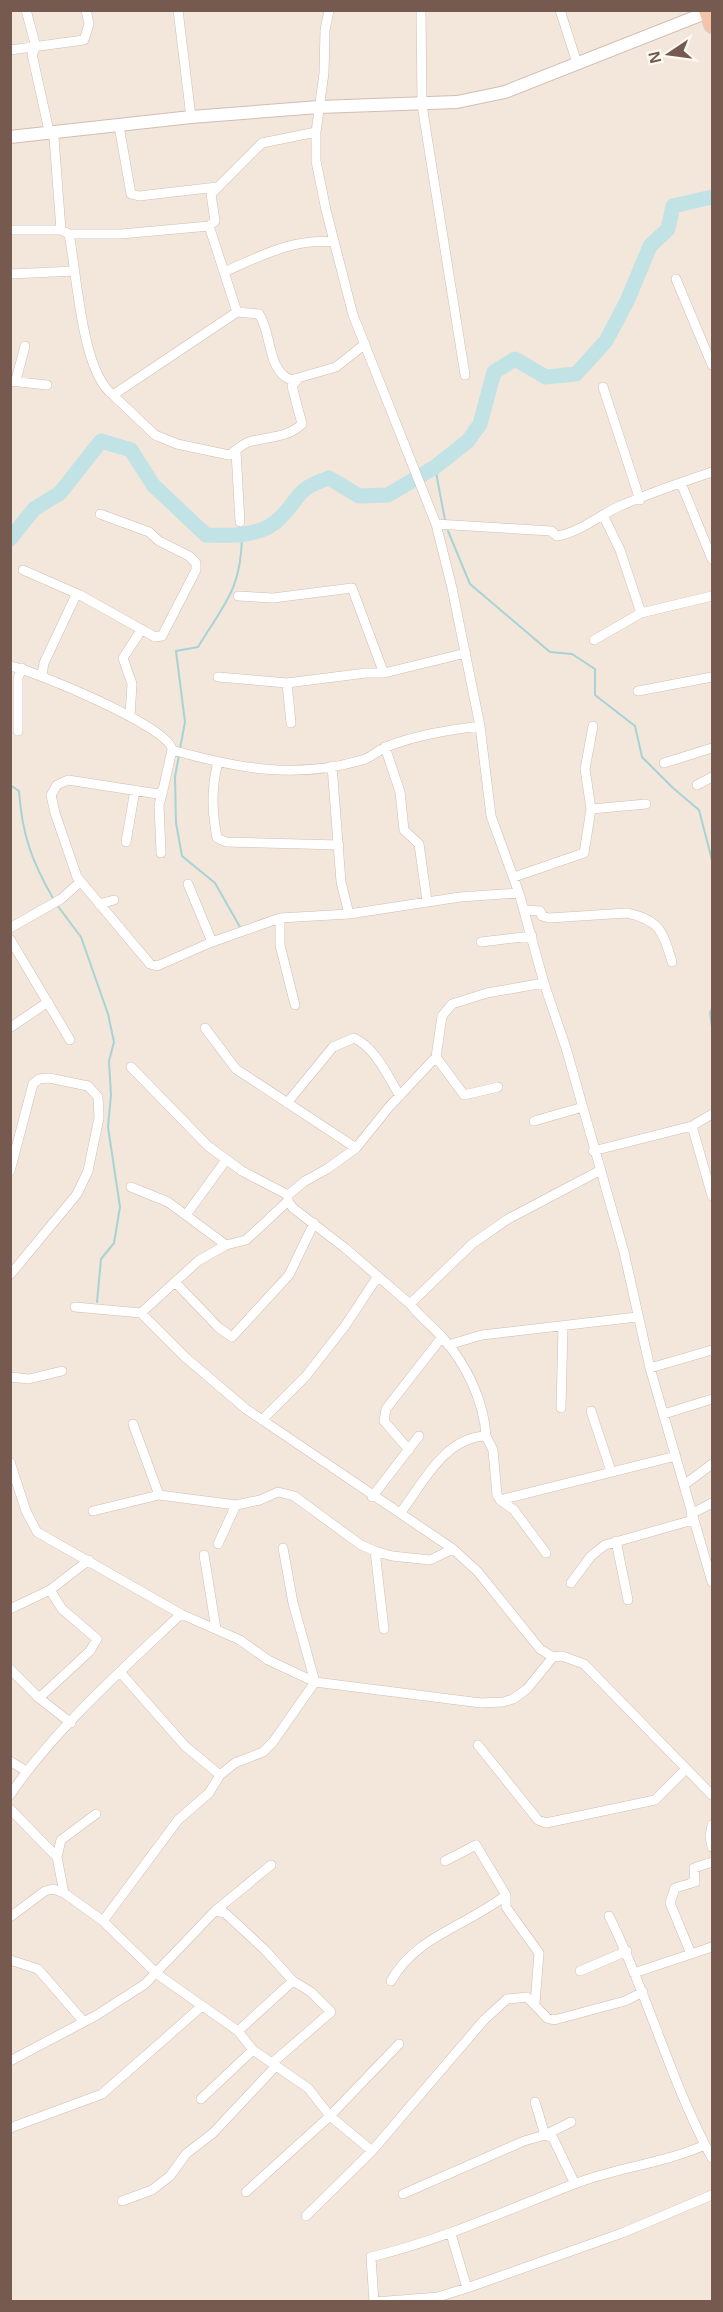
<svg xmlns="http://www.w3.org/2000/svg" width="723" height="2312" viewBox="0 0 723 2312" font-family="Arial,sans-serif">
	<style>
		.residential { fill: #f3e6da }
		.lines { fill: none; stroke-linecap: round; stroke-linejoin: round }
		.stream { stroke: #a7d3d6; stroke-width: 2 }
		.river { stroke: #c1e3e5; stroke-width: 15 }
		.minor-casing { stroke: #d0beb4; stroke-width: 10 }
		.tertiary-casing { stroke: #d0beb4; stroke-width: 14 }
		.trunk-casing { stroke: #d9d1ce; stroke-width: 18 }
		.minor { stroke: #fff; stroke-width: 9 }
		.tertiary { stroke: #fff; stroke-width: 12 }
		.trunk { stroke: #f3c4a8; stroke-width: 16 }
	</style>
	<rect width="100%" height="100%" fill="#fcf4ec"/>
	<path class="residential" d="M11 11H712V2301H11Z"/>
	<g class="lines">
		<path class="stream" d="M435 467 445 520
			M448 531 470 584 550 652 572 654 595 669V695L635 726 642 757 673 788 699 810 712 860
			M180 749 185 722 176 651 198 647C224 604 241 590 242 537
			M179 755 175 777 176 823 182 856 215 883 240 927
			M10 785 19 791C22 835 32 862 54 900
			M57 905 81 937 108 1014 114 1042 109 1061 111 1095 108 1127 120 1207 114 1243 101 1259 97 1302
			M712 1008 710 1013 712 1027"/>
		<path class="river" d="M10 539 34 509 60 493 101 441 131 450 153 485 206 535C230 536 262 537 280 518 303 495 294 490 329 478L359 496 388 495 435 467 468 441 480 424 494 372 515 359 546 377 576 374 606 341 628 299 650 246 668 229 673 206 712 197"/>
		<g class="minor-casing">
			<path id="minor" d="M26 10 36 47 32 54 49 131 54 138 61 230 69 234H121L209 226 237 312
				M178 10 191 117
				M329 10 325 30 324 73 316 132V161L326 210 353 315 436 524 452 588 480 726 491 816 519 893 544 983 566 1048 624 1252 650 1368 712 1582
				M421 10 422 105 465 375
				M560 10 577 63
				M10 50 84 40 89 24 86 10
				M119 126 131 194 139 196 217 187
				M209 226 215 221 211 194 262 143 316 132
				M10 230H61
				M69 234C77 273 81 371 113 395L237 312 259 314C272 333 267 371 291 380L336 367 365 344
				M224 272C261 256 293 238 334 242
				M10 274 75 271
				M676 279 712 365
				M16 380 25 346
				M10 381 47 385
				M603 387 640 500
				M113 395 155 435 177 444 229 455C236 451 242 444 249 442 268 436 286 439 302 424L292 386 298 379
				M236 451 240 522
				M681 483 712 559
				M603 515 620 550 641 613
				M436 524 551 531 557 536C581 532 599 515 620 506 650 493 682 482 712 472
				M23 570 80 595 155 637 162 636 196 570V563L189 556 159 541 149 532 100 514
				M238 596 273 598 352 588 383 671
				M594 640 641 613 712 596
				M10 666C35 671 172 728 172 750 237 768 295 780 362 760 371 758 378 750 386 747 416 735 449 730 480 726
				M42 675 44 663 76 595
				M218 677 287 683 366 673H384L466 653
				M287 683 291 723
				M638 691 712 677
				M130 715 132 684 123 658 142 629
				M18 731V678L22 668
				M385 747 400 792 404 830 419 844 427 901
				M172 750 163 790 158 794 68 780 57 785 51 795 55 813 77 877 150 964 157 966 212 942 280 918 349 914 460 897 519 893
				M218 762C211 789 212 811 217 838L226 842 339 845
				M664 763 712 748
				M332 766 341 882 349 914
				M697 785 712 777
				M591 809 646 804
				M126 842 135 790
				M161 853 159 805 163 790
				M514 877 584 853 591 809 585 769 593 726
				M188 884 212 942
				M99 904 114 900
				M525 910 540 911 542 916 549 918 627 913C660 920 663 932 672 962
				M280 918V945L295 1005
				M10 928 61 899 79 883
				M10 939 70 1040
				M481 942 532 936
				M11 1027 48 1002
				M205 1028 236 1069 356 1148
				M436 1057 464 1095 498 1087
				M131 1067 208 1146 242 1171 288 1195V1201L293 1208 345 1248 410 1304 472 1244 508 1219 599 1171
				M287 1103 333 1047 354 1038C376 1048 388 1077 400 1096
				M534 1121 583 1107
				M692 1126 712 1196
				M593 1151 692 1126 712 1114
				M10 1171 33 1084 39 1079 49 1078 88 1086 98 1097 99 1118 88 1171 77 1194 10 1275
				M131 1187 168 1202 226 1245
				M288 1195 305 1181 327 1169 356 1148 389 1107 436 1057 442 1016 452 1004 487 993 544 983
				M186 1215 226 1160
				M175 1282 219 1328 232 1337 289 1275 314 1223
				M410 1304C420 1317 432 1326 443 1338 466 1364 484 1401 486 1436
				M75 1307 141 1313 185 1357 246 1409 453 1549 478 1572 540 1649 553 1657
				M141 1313 198 1261 226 1245 246 1240 288 1201
				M448 1345 482 1335 637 1317
				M650 1368 712 1350
				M10 1377 29 1379 62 1371
				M561 1408 563 1328
				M591 1411 611 1471
				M664 1414 712 1399
				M262 1420 306 1376 345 1326 378 1276
				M133 1424 159 1495
				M409 1450 384 1421 386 1409 442 1337
				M10 1462 26 1511 37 1532 181 1614 240 1640 268 1660 315 1682 481 1703 503 1702 513 1699 527 1689 553 1657 562 1656 584 1664 712 1795
				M684 1485 712 1464
				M372 1497 419 1436
				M500 1500 676 1456
				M93 1511 159 1495 236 1505 260 1500 278 1492 294 1496 361 1545 375 1551 392 1556 430 1560 453 1549
				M401 1512C423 1483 445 1437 486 1436L493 1450 497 1495 500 1500 514 1510 546 1553
				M691 1514 712 1503
				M616 1541 628 1600
				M218 1544 236 1505
				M375 1551 384 1629
				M204 1555 216 1629
				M571 1583 591 1556 605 1545 693 1520
				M10 1609 50 1590 89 1560
				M10 1669 39 1698 71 1723
				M120 1672 185 1746 220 1775
				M39 1698 90 1651 97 1639 62 1609 50 1590
				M478 1745 538 1820 546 1823 655 1800 685 1770
				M10 1761 26 1771
				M10 1795C53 1731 125 1667 181 1614
				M10 1809 57 1857 64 1893
				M712 1825 710 1837 712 1847
				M57 1857 61 1840 96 1814
				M445 1861 476 1845 506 1895V1907L539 1953 535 2003
				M215 1911 225 1913 265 1950 293 1981 311 1992 331 2012 272 2063
				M609 1916C648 1994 670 2081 712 2158
				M10 1917 45 1891 53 1889 64 1893 103 1921 157 1974 238 2031 253 2050 308 2088 330 2116 372 2151
				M103 1921 178 1820 209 1793 220 1775 235 1763 263 1752 273 1742 315 1682 293 1603 283 1548
				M691 1954 670 1903 675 1888 695 1882 694 1868 712 1862
				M10 1960 38 1969 84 2022
				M580 1971 627 1951
				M634 1973 712 1947
				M391 1981C416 1936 467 1926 506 1895
				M238 2031 293 1981
				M10 2061 97 2015 145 1984 215 1911 271 1865
				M201 2099 253 2050
				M535 2102 545 2135
				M10 2128 102 2094 202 2006
				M545 2135 553 2138 575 2184
				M246 2192 330 2116 399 2044
				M403 2194 524 2141 545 2135 571 2122
				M122 2201 152 2190 170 2176 186 2154 213 2133 275 2067
				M306 2216 372 2151 484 2020 507 1999 527 1997 547 2018 554 2020 625 2001 643 1992
				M451 2234 467 2288
				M374 2302 371 2257C442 2240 507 2210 574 2184 617 2167 662 2164 705 2145
				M375 2302 438 2297 467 2288 622 2233 712 2195"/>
		</g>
		<g class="tertiary-casing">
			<path id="tertiary" d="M10 137 191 117 319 107 457 102 505 92 708 12"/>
		</g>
		<g class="trunk-casing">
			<path id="trunk" d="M707 10 712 25"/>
		</g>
		<use href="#minor" class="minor"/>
		<use href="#tertiary" class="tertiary"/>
		<use href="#trunk" class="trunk"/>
	</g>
	<rect width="723" height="2312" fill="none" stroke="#765a4f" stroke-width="24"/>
	<g transform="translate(669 54) rotate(257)" stroke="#fef9f2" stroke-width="4.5" paint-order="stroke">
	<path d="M0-4.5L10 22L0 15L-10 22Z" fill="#765a4f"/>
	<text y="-9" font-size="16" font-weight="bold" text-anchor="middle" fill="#765a4f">N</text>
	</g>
</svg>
